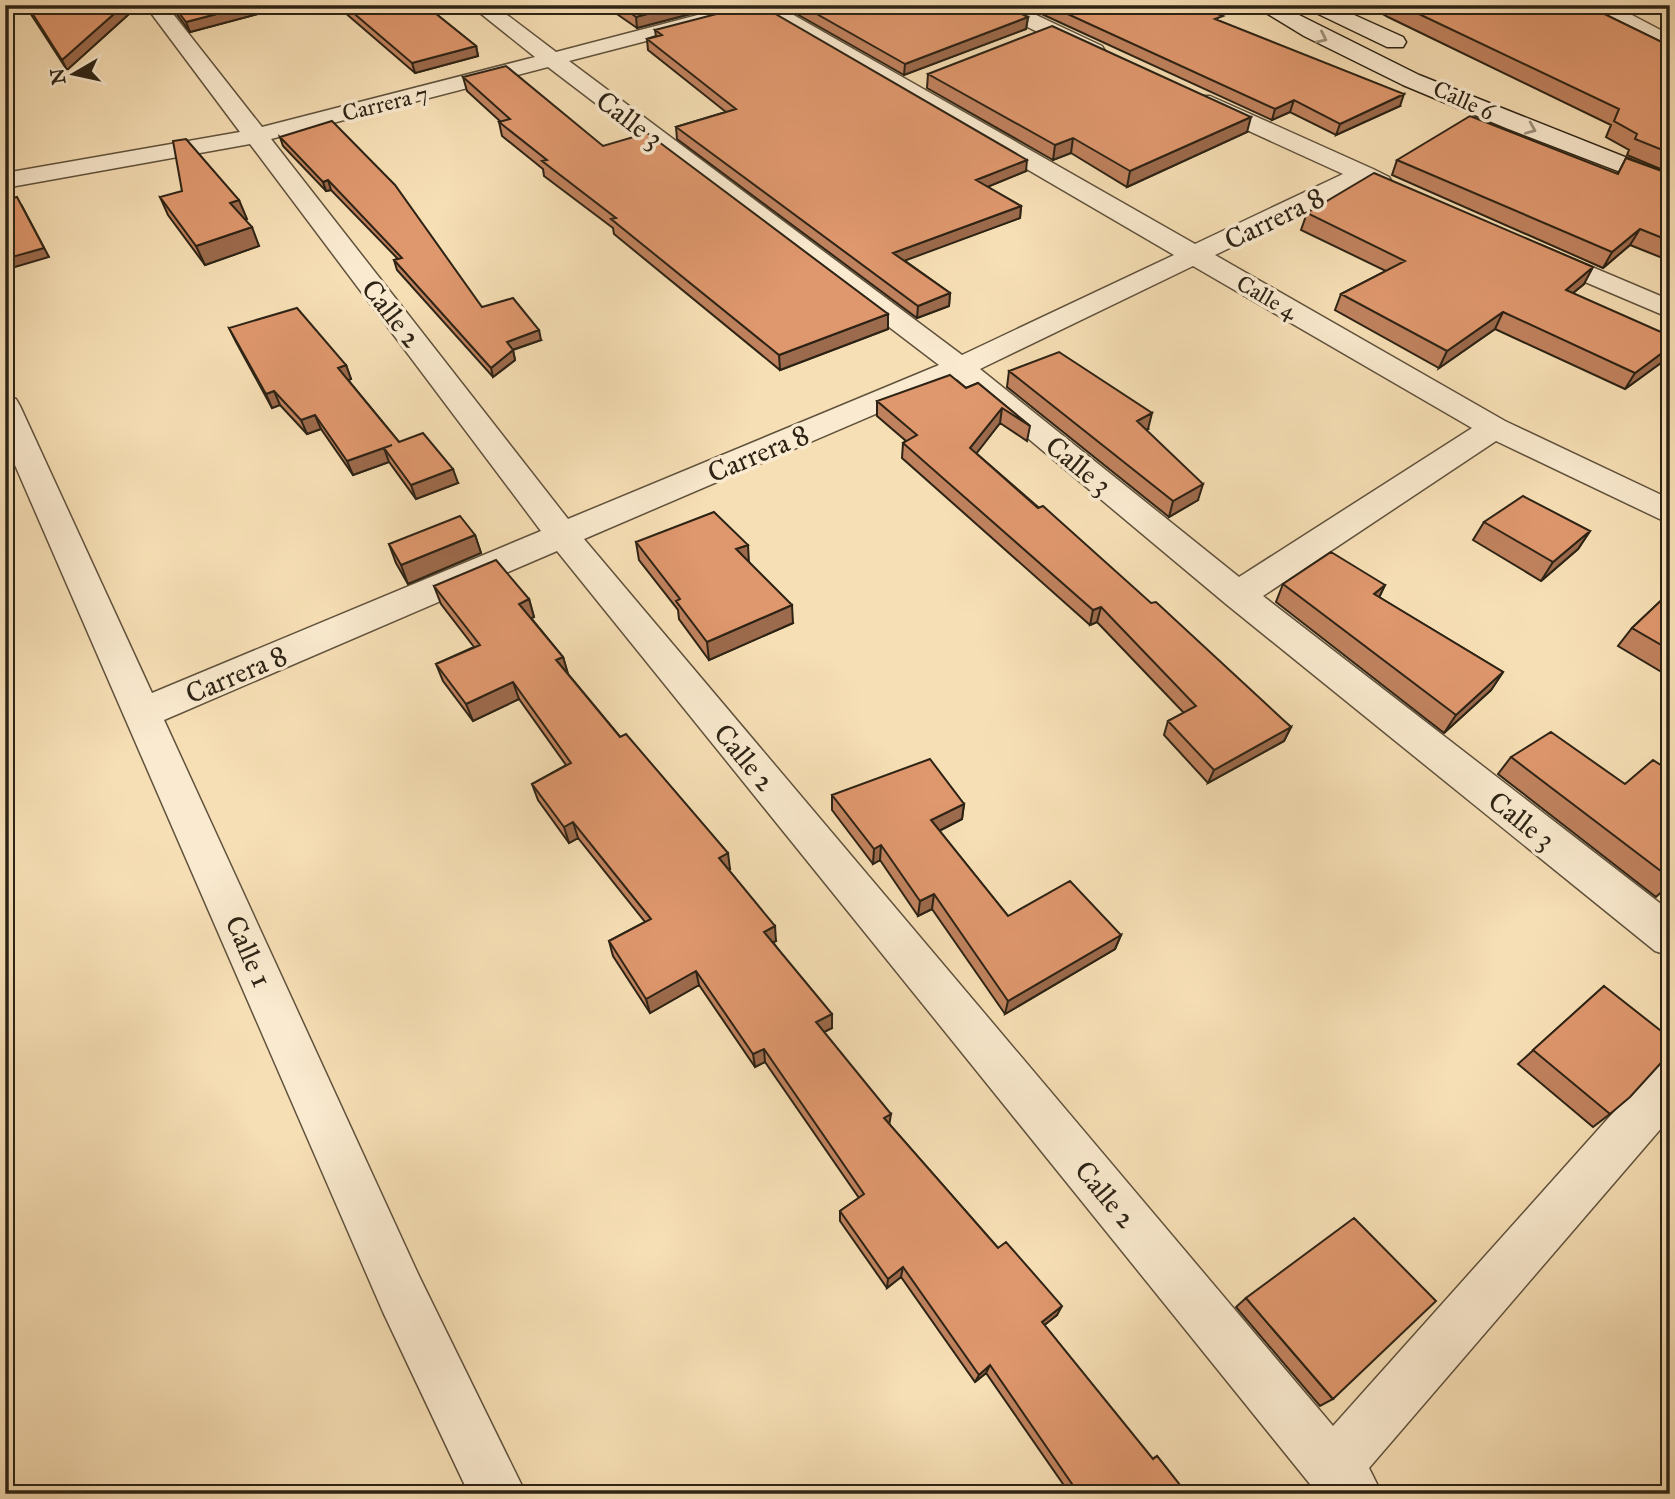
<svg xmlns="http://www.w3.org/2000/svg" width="1675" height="1499" viewBox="0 0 1675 1499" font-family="'IM FELL Great Primer',serif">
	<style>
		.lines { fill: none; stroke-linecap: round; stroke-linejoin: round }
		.street-casing { stroke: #60523d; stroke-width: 3 }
		.secondary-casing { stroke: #2d2315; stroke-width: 3 }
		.street { fill: #faeacf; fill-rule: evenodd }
		.secondary { fill: #faeacf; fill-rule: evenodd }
		.wall { fill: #c0825e; stroke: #2d2315; stroke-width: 2 }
		.shaded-wall { fill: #9c6a4c; stroke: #2d2315; stroke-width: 2 }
		.building { fill: #df976d; stroke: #2d2315; stroke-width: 2 }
		.oneway { stroke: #9e907b }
		.labels { text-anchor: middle; stroke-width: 7; stroke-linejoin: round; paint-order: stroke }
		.far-street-label { font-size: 23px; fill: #2d2315; stroke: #faeacf }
		.street-label { font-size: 28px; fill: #2d2315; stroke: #faeacf }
	</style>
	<rect width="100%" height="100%" fill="#f7dfb5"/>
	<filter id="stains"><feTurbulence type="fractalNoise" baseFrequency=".00286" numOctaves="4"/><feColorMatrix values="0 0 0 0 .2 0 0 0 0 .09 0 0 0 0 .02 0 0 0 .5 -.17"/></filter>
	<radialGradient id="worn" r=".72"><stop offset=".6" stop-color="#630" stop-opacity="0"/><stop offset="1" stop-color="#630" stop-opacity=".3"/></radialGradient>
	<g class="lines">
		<g class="street-casing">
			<path id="street" d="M145 5H166L262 127 535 57 470 5H494L556 52 736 5H776L1195 244 1343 174 1194 106 1190 101 1194 96H1210L1373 169 1389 177 1392 182 1389 187 1380 189 1363 184 1215 255 1505 421 1670 499V524L1496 441 1263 596 1670 911V956L1655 951 1226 604 957 379 584 539 1333 1426 1654 1067 1670 1061V1118L1369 1468 1382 1494H1318L557 551 164 720 419 1276 526 1494H469L383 1312 5 442V397L16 399 20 406 152 693 541 531 250 144 5 188V173L240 132ZM758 12 1174 255 962 355 569 61ZM548 67 939 365 568 519 271 139ZM1193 266 1472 428 1239 577 980 369Z
				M988 5H1015L1102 46 1105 51 1102 56H1086L991 9Z
				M1587 5H1613L1670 35V50L1590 9Z
				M1540 245 1670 300V318L1531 259 1527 253 1531 247Z"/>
		</g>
		<g class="secondary-casing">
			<path id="secondary" d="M1253 5H1279L1419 75 1670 175V191L1506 128 1403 85 1304 36Z
				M1305 5H1332L1403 37 1406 42 1403 47H1387L1308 9Z"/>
		</g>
		<use href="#street" class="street"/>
		<use href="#secondary" class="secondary"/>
	</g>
	<path class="wall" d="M25 5H139L67 70Z
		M170 5H292L190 32Z
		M336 5H425L476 46 478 56 415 73Z
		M604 5H725L637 28Z
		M781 5H1002L1028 17 1026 29 904 75Z
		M1022 5H1194L1221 22 1400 106 1336 135 1290 112 1272 120Z
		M1367 5H1586L1670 46V173L1627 155 1629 150 1606 137 1611 125 1388 17Z
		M655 30 1026 171 987 187 1021 206 1020 218 904 260 950 293 949 306 917 318 677 139 676 127 726 112 648 50 647 39 656 36Z
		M928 74 1247 132 1127 187 1071 153 1053 160 927 88Z
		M463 77 603 146 888 314V329L780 370 614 234 613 228 544 176 543 169 502 136 499 122H501L467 91Z
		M280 137 482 307 541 340 513 350 515 360 493 377 397 270 394 260 398 259 331 190 326 191 283 146Z
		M1626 158 1670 174V261L1630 245 1603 268 1392 175 1397 160 1618 174Z
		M160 197 247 219H245L259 246 205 265 168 215Z
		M1307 213 1584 284 1573 293 1669 357 1625 389 1495 329 1439 368 1335 310 1341 294 1386 271 1301 230Z
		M229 328 346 365 351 379 348 380 399 442 458 483 416 499 389 462 353 475 321 429 307 434 280 405 272 408 236 342Z
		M1009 371 1148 429 1146 430 1198 500 1169 517 1007 387Z
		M978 383 1030 426 1027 441 1000 423 976 453 1291 727 1284 741 1208 783 1164 735 1168 721 1184 713 1097 622 1090 625 902 458 903 443 906 441 877 416V401L966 388Z
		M1484 522 1590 531 1578 549 1541 581 1473 540Z
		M475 535 481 553 408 584 396 563 389 544Z
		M636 542 749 562 793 623 709 660 679 619 678 610 639 560Z
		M1283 584 1385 585 1379 597 1503 672 1491 690 1444 733 1276 602Z
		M434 586 529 599 534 617 531 618 563 657 568 674 730 869 728 870 776 941 773 942 832 1028 824 1032 890 1125 1057 1315 1044 1325 1152 1459 1157 1456 1187 1494H1070L986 1373 975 1382 901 1277 887 1288 840 1221V1211L859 1198 765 1062 755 1067 699 985 650 1013 613 956 609 941 645 922 578 838 569 843 538 800 532 784 566 765 519 699 473 721 443 681 436 664 474 647 441 604Z
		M1670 592V677L1618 646 1632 628Z
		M1511 757 1625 784 1670 771V884L1656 897 1498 774Z
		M832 795 964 804 962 819 939 831 1008 916 1121 935 1115 949 1005 1014 932 909 918 916 880 860 873 864 832 810Z
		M1604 986 1662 1061 1610 1114 1593 1127 1518 1064Z
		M1246 1298 1333 1399 1320 1406 1236 1307Z"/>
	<path class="shaded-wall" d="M124 5H139L67 70 62 60Z
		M251 5H292L190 32 186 22Z
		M681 5H725L637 28 636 17Z
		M1028 17 1026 29 904 75 905 64Z
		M476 46 478 56 415 73 412 63Z
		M1404 94 1400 106 1336 135 1340 124Z
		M1294 100 1290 112 1272 120 1275 109Z
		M1251 117 1247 132 1127 187 1130 171Z
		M1073 138 1071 153 1053 160 1055 145Z
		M1027 160 1026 171 975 192 976 180Z
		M328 180 331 190 326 191 323 182Z
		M239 200 247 219 238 221 230 203Z
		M22 206 49 257 8 269 5 264V259Z
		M1021 206 1020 218 893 265V253Z
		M252 227 259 246 205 265 196 246Z
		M1640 229 1630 245 1603 268 1612 252Z
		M1593 267 1584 284 1557 306 1566 290Z
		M950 293 949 306 917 318 918 306Z
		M1503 312 1495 329 1439 368 1447 351Z
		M888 314V329L780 370 779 355Z
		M539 330 541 340 509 351 507 342Z
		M1670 347 1669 357 1625 389 1635 373Z
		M513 350 515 360 493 377 491 368Z
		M346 365 351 379 343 382 338 368Z
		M274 391 280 405 272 408 266 394Z
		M1002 408 1000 423 969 463 970 448Z
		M1152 413 1148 429 1133 437 1137 421Z
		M315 415 321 429 307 434 301 420Z
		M392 445 384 448 389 462 353 475 347 461Z
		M453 469 458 483 416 499 411 485Z
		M1203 484 1198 500 1169 517 1173 501Z
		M1590 531 1578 549 1541 581 1553 562Z
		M475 535 481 553 408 584 401 565Z
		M748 545 749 563 736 549Z
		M1385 585 1376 604 1374 594Z
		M529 599 534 617 525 621 519 604Z
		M792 605 793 623 709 660 707 642Z
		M1101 607 1097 622 1090 625 1093 610Z
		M563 657 568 674 556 660Z
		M1503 672 1491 690 1444 733 1456 715Z
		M513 682 519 699 473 721 466 704Z
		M1291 727 1284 741 1208 783 1214 770Z
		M964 804 962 819 929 836 931 820Z
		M573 822 578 838 569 843 564 827Z
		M881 845 880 860 873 864 874 849Z
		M728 853 730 869 721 873 719 858Z
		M934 894 932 909 918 916 920 901Z
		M775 926 776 941 766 946 764 932Z
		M1121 935 1115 949 1005 1014 1008 1001Z
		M696 971 699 985 650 1013 646 999Z
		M832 1014V1028L816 1036V1022Z
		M764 1049 765 1062 755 1067 753 1054Z
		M891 1114 889 1126 884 1118Z
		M903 1267 901 1277 887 1288 888 1279Z
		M1062 1306 1057 1315 1037 1331 1042 1322Z
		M990 1365 986 1373 975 1382 979 1375Z"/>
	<path class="building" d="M27 5H124L62 60Z
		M173 5H251L186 22Z
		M344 5H425L476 46 412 63Z
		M619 5H681L636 17Z
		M751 5H760L1027 160 976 180 1021 206 893 253 950 293 918 306 676 127 736 109 647 39 662 35 655 30Z
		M801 5H1002L1028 17 905 64Z
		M1048 5H1194L1223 16 1215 19 1404 94 1340 124 1294 100 1275 109Z
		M1400 5H1586L1670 46V153L1635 139 1637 134 1614 121 1619 109Z
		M1052 26 1251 117 1130 171 1073 138 1055 145 928 74Z
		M506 66 603 146 647 133 888 314 779 355 611 219 616 218 542 161 547 160 499 122 510 119 463 77Z
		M1470 116 1618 174 1626 158 1670 174V241L1640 229 1612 252 1397 160Z
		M332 121 395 185 482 307 513 298 539 330 507 342 513 350 491 368 394 260 402 258 328 180 323 182 280 137Z
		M186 139 239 200 230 203 252 227 196 246 160 197 182 191 173 141Z
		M1374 173 1593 267 1566 290 1670 336V347L1635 373 1503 312 1447 351 1341 294 1405 261 1307 213Z
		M17 197 44 248 5 259V200Z
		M297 308 346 365 338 368 399 442 423 433 453 469 411 485 384 448 392 445 347 461 315 415 301 420 274 391 266 394 229 328Z
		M1059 352 1152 413 1137 421 1203 484 1173 501 1009 371Z
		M950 375 966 388 978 383 1030 426 1002 408 970 448 1038 508 1043 506 1151 603 1156 602 1291 727 1214 770 1168 721 1196 706 1101 607 1093 610 903 443 917 435 877 401Z
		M1523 496 1590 531 1553 562 1484 522Z
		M714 512 748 545 736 549 792 605 707 642 676 601 680 599 636 542Z
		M460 516 475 535 401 565 389 544Z
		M1331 552 1385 585 1374 594 1503 672 1456 715 1283 584Z
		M496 560 529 599 519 604 563 657 556 660 620 737 626 734 728 853 719 858 775 926 764 932 832 1014 816 1022 891 1114 884 1118 998 1248 1006 1242 1062 1306 1042 1322 1153 1459 1157 1456 1187 1494H1079L990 1365 979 1375 903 1267 888 1279 840 1211 864 1194 764 1049 753 1054 696 971 646 999 609 941 651 919 573 822 564 827 532 784 571 763 513 682 466 704 436 664 480 645 434 586Z
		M1670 592V650L1632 628Z
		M1551 732 1625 784 1653 760 1670 771V878L1511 757Z
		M930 759 964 804 931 820 1008 916 1070 881 1121 935 1008 1001 934 894 920 901 881 845 874 849 832 795Z
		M1604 986 1670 1038V1053L1630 1097 1610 1114 1533 1050Z
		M1354 1218 1436 1301 1333 1399 1246 1298Z"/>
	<defs><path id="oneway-chevron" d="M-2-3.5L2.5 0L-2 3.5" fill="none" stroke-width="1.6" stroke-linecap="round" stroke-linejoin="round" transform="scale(1.75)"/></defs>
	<g class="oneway">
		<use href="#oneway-chevron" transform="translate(1322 38) rotate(25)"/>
		<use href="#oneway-chevron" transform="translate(1531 129) rotate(23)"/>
	</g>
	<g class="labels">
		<g class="far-street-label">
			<text transform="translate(1464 100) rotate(24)" y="8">Calle 6</text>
			<text transform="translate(385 103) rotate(-14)" y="8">Carrera 7</text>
			<text transform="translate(1267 297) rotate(30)" y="8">Calle 4</text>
		</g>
		<g class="street-label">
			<text transform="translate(630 119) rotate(37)" y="10">Calle 3</text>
			<text transform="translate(1274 218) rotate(-26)" y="10">Carrera 8</text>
			<text transform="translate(392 313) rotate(52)" y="10">Calle 2</text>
			<text transform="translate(758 453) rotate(-23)" y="10">Carrera 8</text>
			<text transform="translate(1079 465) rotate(39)" y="10">Calle 3</text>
			<text transform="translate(236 674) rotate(-23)" y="10">Carrera 8</text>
			<text transform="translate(745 757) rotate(50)" y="10">Calle 2</text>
			<text transform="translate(1522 820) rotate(38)" y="10">Calle 3</text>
			<text transform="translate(249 951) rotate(66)" y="10">Calle 1</text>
			<text transform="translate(1106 1194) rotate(50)" y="10">Calle 2</text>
		</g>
	</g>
	<rect width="1675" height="1499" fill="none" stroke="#f7dfb5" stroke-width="28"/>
	<rect x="7" y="7" width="1661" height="1485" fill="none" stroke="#2d2315" stroke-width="3.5"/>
	<rect x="14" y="14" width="1647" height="1471" fill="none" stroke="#2d2315" stroke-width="2"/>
	<g transform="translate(74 74) rotate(261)" stroke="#faeacf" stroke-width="5" paint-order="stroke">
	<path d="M0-5L12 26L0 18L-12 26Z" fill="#2d2315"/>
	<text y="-10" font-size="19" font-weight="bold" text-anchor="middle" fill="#2d2315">N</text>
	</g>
	<rect width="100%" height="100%" filter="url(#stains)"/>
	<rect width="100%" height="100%" fill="url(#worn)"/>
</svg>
